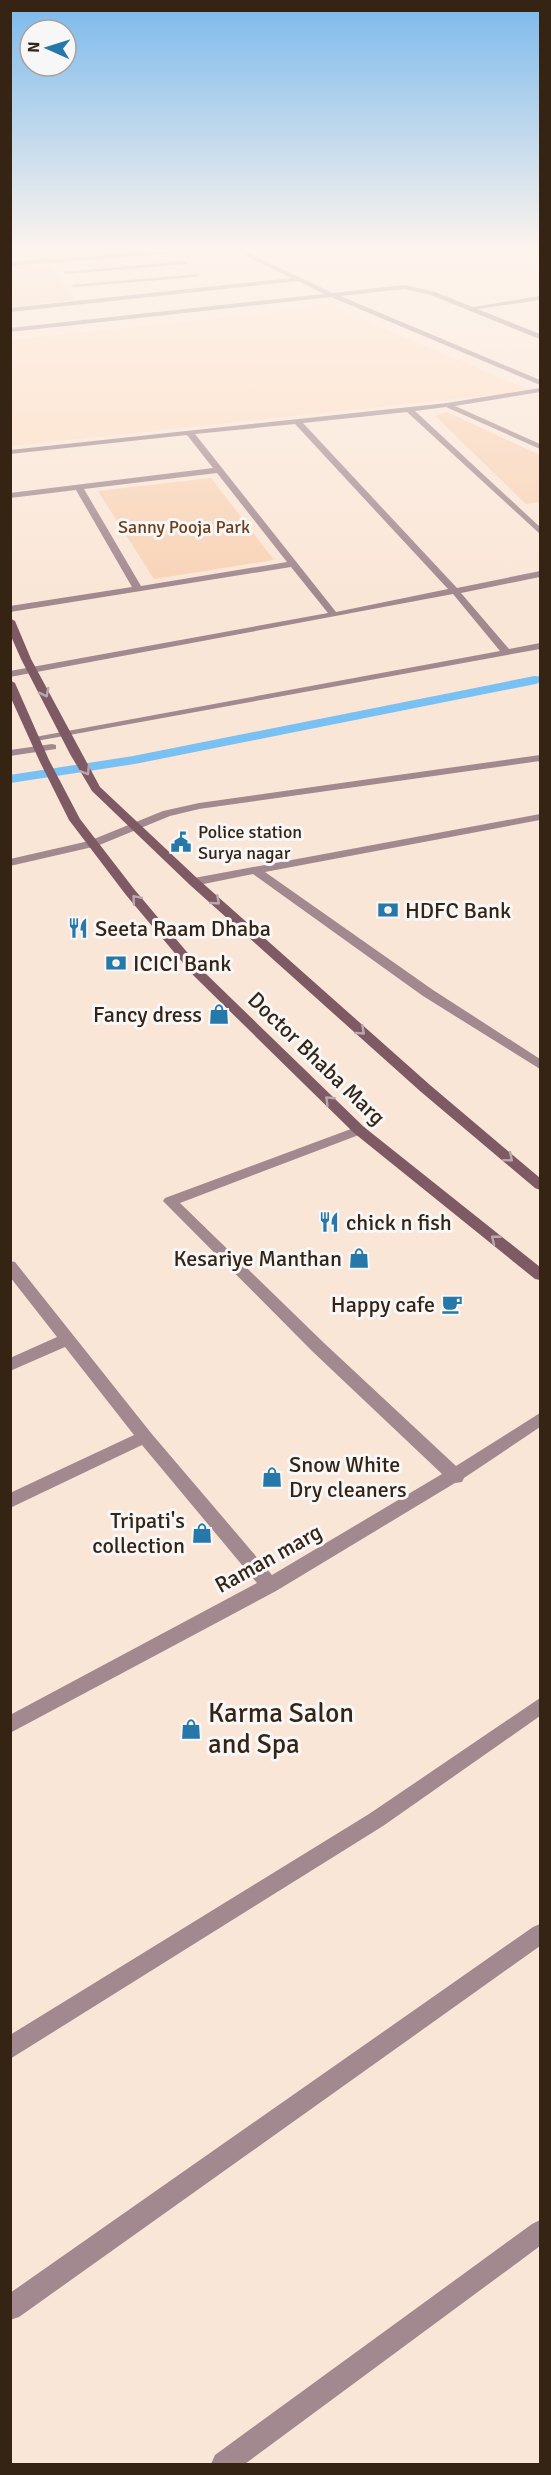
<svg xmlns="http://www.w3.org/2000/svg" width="551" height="2475" viewBox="0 0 551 2475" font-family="Signika,sans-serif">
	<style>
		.built { fill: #fddcc2 }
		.green { fill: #f8d3b6 }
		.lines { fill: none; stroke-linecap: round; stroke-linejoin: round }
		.stream-far1 { stroke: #79c1f3; stroke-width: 6 }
		.stream { stroke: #79c1f3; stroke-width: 8 }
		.lane { fill: #a2888f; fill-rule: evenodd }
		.street { fill: #a2888f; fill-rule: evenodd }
		.secondary { fill: #7e5a64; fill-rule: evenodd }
		.oneway { stroke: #baa8ae }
		.labels { text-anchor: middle; stroke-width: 6; stroke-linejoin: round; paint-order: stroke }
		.far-park-label { font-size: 18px; fill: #6b401a; stroke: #f7f7f7 }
		.far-poi-label { font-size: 18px; fill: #352314; stroke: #f7f7f7; text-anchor: start }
		.poi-label { font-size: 22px; fill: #352314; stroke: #f7f7f7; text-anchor: start }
		.street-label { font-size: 22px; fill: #352314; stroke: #f7f7f7 }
		.near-poi-label { font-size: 27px; fill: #352314; stroke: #f7f7f7; text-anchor: start }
	</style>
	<rect width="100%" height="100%" fill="#fae6d7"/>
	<path class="built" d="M330 306 532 391 11 446 10 340Z"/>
	<path class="green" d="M49 264 75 300 11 306V267Z
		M447 412 540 455V502L526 504 435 416Z
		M211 478 274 560 154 579 98 491Z"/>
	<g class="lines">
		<path class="stream-far1" d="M527 682 540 679"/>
		<path class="stream" d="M10 779 134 760 535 680"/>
		<path class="lane" d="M540 296V300L471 310 468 308Z"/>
		<path class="street" d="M230 248H237L333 293 404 285 435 292 540 334V338H537L431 295 404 289 340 296 540 380V385L331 297 10 332V328L324 294 298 281 10 312V308L291 278Z
			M179 250 177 253 10 266V262Z
			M188 261 186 264 66 274 63 272Z
			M199 274 197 277 74 287 71 285Z
			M540 388V392L455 406 540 444V449L446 407 415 411 540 527V534L407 412 303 423 457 588 540 571V577L461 593 509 649 540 643V649L31 742V738L35 737 500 651 453 594 10 677V671L328 613 291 567 10 612V606L132 587 76 490 10 498V493L213 468 187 435 10 454V450L447 403ZM295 424 448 589 336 612 195 434ZM217 473 287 562 141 586 84 489Z
			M52 744 56 745V749L10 756V750Z
			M540 755V761L199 809 170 816 97 846 10 866V859L89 841 163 811 199 803Z
			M540 814V820L265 872 433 990 540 1059V1069L423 996 253 874 194 886 188 882 194 878Z
			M359 1126 364 1127 366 1130 364 1133 180 1203 324 1343 456 1466 540 1413V1427L464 1478 462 1482 455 1483 276 1591 10 1733V1715L257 1583 142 1445 10 1508V1493L134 1435 65 1347 10 1371V1358L57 1337 10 1277V1261L15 1262 151 1433 272 1575 442 1474 312 1351 163 1201 165 1198Z
			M540 1698V1716L383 1826 10 2059V2035L369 1814Z
			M540 1924V1946L19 2317 10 2320V2293L533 1927Z
			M540 2220V2246L245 2464H211L215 2455 532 2224Z"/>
		<path class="secondary" d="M10 618 15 621 31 659 100 787 198 879 430 1085 540 1178V1190L535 1188 420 1091 190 885 92 791 70 754 21 659 10 634Z
			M10 680 15 683 49 760 80 819 134 889 202 970 364 1127 540 1267V1280L535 1279 354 1133 194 976 126 895 69 820 39 760 10 696Z"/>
	</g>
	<defs><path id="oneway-chevron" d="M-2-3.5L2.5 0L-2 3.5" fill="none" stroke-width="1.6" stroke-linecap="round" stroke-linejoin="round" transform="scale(1.5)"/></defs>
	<g class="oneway">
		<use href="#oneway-chevron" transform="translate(45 693) rotate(63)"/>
		<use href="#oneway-chevron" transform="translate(86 771) rotate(58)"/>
		<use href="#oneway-chevron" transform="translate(136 899) rotate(-130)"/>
		<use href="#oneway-chevron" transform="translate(216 901) rotate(42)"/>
		<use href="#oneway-chevron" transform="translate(361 1031) rotate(42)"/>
		<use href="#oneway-chevron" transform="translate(329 1100) rotate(-136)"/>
		<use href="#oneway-chevron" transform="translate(509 1158) rotate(40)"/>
		<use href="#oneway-chevron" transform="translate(495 1239) rotate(-141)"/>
	</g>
	<linearGradient id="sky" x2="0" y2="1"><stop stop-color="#7bb9ec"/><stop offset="0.42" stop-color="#fdf4ed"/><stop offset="1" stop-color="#fdf4ed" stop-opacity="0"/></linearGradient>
	<rect width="551" height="594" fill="url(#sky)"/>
	<defs>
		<g id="civic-bare" transform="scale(1.62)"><path d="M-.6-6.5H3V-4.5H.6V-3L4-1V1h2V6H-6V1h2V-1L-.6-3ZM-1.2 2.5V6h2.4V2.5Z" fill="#2678a9" stroke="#f7f7f7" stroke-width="2.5" paint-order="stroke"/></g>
		<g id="bank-bare" transform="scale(1.62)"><path d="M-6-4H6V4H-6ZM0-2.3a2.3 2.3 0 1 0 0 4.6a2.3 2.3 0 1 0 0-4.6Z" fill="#2678a9" stroke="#f7f7f7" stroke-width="2.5" paint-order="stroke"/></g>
		<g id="restaurant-bare" transform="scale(1.62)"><path d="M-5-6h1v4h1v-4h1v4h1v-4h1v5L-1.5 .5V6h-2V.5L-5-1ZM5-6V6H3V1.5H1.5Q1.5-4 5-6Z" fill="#2678a9" stroke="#f7f7f7" stroke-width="2.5" paint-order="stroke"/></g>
		<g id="shop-bare" transform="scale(1.62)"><path d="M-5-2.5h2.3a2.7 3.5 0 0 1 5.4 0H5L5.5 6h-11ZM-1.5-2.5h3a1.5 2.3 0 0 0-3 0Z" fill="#2678a9" stroke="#f7f7f7" stroke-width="2.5" paint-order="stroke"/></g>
		<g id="cafe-bare" transform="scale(1.62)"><path d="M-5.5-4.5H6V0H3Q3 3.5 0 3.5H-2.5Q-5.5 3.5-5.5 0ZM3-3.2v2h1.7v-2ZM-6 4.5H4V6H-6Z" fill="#2678a9" stroke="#f7f7f7" stroke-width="2.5" paint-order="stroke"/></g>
	</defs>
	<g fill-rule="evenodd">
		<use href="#civic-bare" x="181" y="842"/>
		<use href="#bank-bare" x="388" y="910"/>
		<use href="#restaurant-bare" x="78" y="928"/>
		<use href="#bank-bare" x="116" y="963"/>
		<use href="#shop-bare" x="219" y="1014"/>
		<use href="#restaurant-bare" x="329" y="1222"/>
		<use href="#shop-bare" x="359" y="1258"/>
		<use href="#cafe-bare" x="452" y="1304"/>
		<use href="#shop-bare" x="272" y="1477"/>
		<use href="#shop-bare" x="202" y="1533"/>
		<use href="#shop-bare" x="191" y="1729"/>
	</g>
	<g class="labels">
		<g class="far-park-label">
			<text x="184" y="533">Sanny Pooja Park</text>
		</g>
		<g class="far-poi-label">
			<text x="198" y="838">Police station<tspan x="198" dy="21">Surya nagar</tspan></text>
		</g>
		<g class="poi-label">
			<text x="405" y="918">HDFC Bank</text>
			<text x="95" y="936">Seeta Raam Dhaba</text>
			<text x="133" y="971">ICICI Bank</text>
			<text x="202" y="1022" text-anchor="end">Fancy dress</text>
			<text x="346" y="1230">chick n fish</text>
			<text x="342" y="1266" text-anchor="end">Kesariye Manthan</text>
			<text x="435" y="1312" text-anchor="end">Happy cafe</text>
			<text x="289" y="1472">Snow White<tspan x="289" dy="25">Dry cleaners</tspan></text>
			<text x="185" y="1528" text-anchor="end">Tripati's<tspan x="185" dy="25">collection</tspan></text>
		</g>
		<g class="street-label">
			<text transform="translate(317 1058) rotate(44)" y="8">Doctor Bhaba Marg</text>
			<text transform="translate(268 1558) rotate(-29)" y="8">Raman marg</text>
		</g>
		<g class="near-poi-label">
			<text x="208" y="1722">Karma Salon<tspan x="208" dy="31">and Spa</tspan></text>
		</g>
	</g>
	<rect width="551" height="2475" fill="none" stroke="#352314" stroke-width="24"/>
	<g transform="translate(48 48) rotate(273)"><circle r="28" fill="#f7f7f7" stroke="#a9a29c" stroke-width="1.5"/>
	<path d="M0-4.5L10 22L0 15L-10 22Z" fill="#2678a9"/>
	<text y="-9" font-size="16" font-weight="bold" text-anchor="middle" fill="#352314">N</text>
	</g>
</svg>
